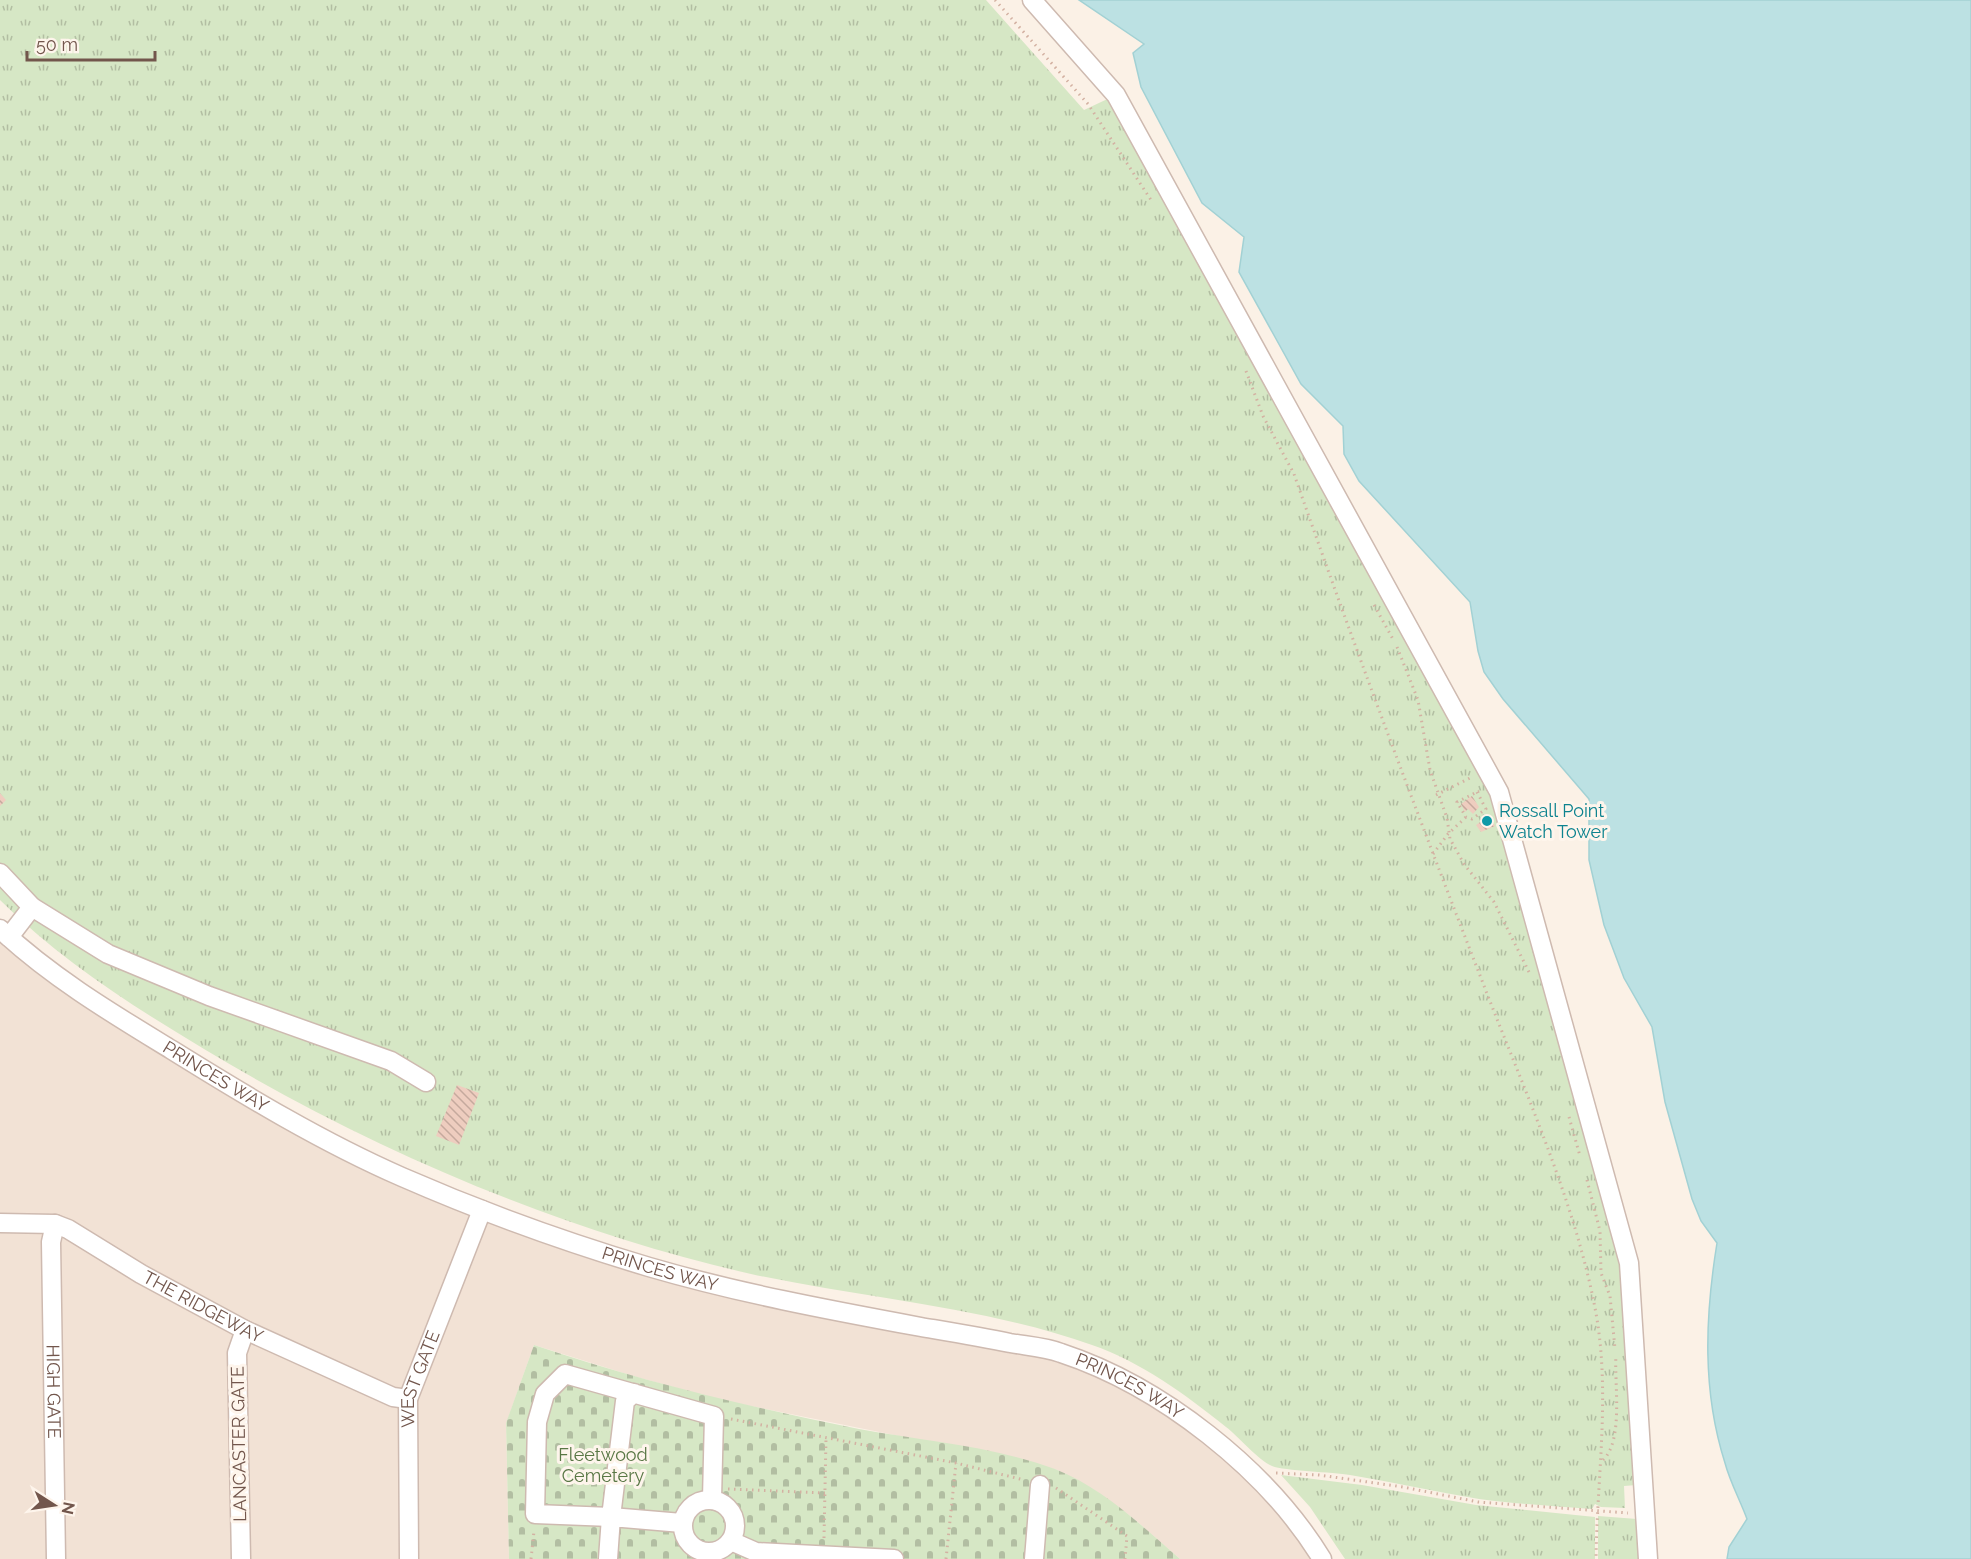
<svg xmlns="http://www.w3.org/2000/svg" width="1971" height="1559" viewBox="0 0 1971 1559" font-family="Raleway,sans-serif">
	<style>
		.residential { fill: #f2e2d5 }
		.grass { fill: url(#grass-tufts) }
		.cemetery { fill: url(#cemetery-stones) }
		.water { fill: #bce1e3; stroke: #a2d1d4; stroke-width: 1.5 }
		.building { fill: url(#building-back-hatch) }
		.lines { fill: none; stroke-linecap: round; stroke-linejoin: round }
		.minor-casing { stroke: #cebab0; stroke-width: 21 }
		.path { stroke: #d3b1a2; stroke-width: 3; stroke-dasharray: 1.5 4.5; stroke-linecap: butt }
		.minor { stroke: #fff; stroke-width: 18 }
		.culture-dot { fill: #0f9aa8; stroke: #fef5ec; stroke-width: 2 }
		.labels { text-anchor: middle; stroke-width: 6; stroke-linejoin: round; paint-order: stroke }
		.culture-label { font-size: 18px; fill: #0d838f; stroke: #fef5ec; text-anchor: start }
		.street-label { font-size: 18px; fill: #72564c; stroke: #fef5ec }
		.park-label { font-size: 18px; fill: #597745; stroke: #fef5ec }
	</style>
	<defs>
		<pattern id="grass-tufts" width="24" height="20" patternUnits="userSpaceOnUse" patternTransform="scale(1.5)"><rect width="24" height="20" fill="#d6e7c5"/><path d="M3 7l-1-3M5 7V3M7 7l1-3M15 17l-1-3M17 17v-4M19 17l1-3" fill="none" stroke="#b2bea2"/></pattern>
		<pattern id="cemetery-stones" width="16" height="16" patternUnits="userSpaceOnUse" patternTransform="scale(1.5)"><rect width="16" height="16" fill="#d6e7c5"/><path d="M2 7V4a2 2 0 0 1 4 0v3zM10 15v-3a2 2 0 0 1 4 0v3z" fill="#b2bea2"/></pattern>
		<pattern id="building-back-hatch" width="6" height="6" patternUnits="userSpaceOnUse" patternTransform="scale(1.5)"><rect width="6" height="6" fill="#eecdbf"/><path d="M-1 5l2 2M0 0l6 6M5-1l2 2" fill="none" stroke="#c5a99d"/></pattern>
	</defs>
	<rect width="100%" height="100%" fill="#fbf1e6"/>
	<path class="residential" d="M0 929 9 937 342 1148 649 1267 1110 1371 1228 1455 1322 1559H1180L1133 1518 1094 1490 1057 1470 990 1452 904 1437 721 1400 633 1376 534 1345 506 1424 509 1559H0Z"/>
	<path class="grass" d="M0 0H986L1084 110 1116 95 1499 792 1621 1264 1637 1485 1624 1486 1625 1508 1601 1507 1595 1504 1592 1509C1554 1506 1516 1504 1479 1499 1436 1492 1393 1482 1350 1475 1333 1472 1284 1471 1272 1466 1259 1461 1238 1436 1226 1427 1185 1394 1141 1362 1092 1345 986 1307 861 1298 751 1274 561 1231 370 1149 204 1049 131 1005 61 961 0 900Z
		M1281 1475 1362 1485 1476 1505 1595 1517V1559H1345L1310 1507Z
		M1598 1516 1637 1519 1640 1559H1598Z"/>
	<path class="cemetery" d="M534 1345C640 1381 749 1407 859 1429 924 1441 993 1446 1055 1469 1103 1488 1142 1526 1180 1559H509L506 1423Z"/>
	<path class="water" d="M1079 0H1971V1559H1727L1729 1547 1747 1519C1740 1500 1730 1482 1725 1463 1702 1391 1705 1317 1717 1243L1701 1221 1692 1199 1665 1102 1652 1027 1624 978 1604 925 1589 860V799L1503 699 1484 672 1478 651 1470 602 1359 481 1344 454 1343 426 1301 384 1239 272 1244 237 1202 203 1141 87 1133 53 1144 44Z"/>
	<path class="building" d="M0 793 6 800 0 806Z
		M1472 796 1479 807 1473 814 1468 809 1465 812 1461 804Z
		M1489 816 1495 826 1481 832 1476 825Z
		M457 1085 479 1093 459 1145 436 1136Z"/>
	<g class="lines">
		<g class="minor-casing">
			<g id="minor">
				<path d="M1032 0 1116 95 1499 792 1629 1263 1648 1559"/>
				<path d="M0 873 32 907 108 954 209 996 391 1061 426 1082"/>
				<path id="s1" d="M0 929C51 977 113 1014 172 1050 246 1096 322 1142 402 1177 482 1212 565 1242 649 1267 738 1293 829 1310 921 1327 950 1332 980 1337 1010 1343 1027 1346 1045 1347 1061 1353 1161 1386 1267 1469 1322 1559"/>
				<path d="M9 937 32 907"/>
				<path id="s2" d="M0 1223 55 1224 68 1229 141 1274 245 1330 393 1397 408 1399"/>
				<path id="s3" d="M55 1224 51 1242 56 1559"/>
				<path d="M634 1393 625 1401 611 1517 535 1514 537 1422 545 1394 565 1374 714 1416 712 1499"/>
				<circle cx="709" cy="1526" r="26"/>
				<path d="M731 1541 756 1552 894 1559"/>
				<path d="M241 1559 237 1353 245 1330"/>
				<path id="s4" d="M409 1559 408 1399 482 1210"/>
				<path d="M608 1559 611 1517 682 1523"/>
				<path d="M1034 1559 1040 1485"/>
			</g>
		</g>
		<path class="path" d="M995 0 1088 104 1153 203
			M1246 371 1263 416 1294 474C1353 643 1416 811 1481 978 1521 1083 1574 1198 1595 1308 1611 1390 1597 1476 1596 1559
			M1374 605 1394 641
			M1397 647 1418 700 1430 770 1447 818 1450 839 1464 864 1494 902 1529 972
			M1477 792 1486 809 1472 819 1466 817 1457 802 1479 791
			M1436 795 1472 777
			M1433 854 1448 834 1466 817
			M1569 1117 1580 1156
			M1587 1180 1600 1231 1601 1273 1610 1296 1615 1349
			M731 1419 956 1463 1024 1480
			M1603 1460C1624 1440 1614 1383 1616 1355
			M1276 1473 1319 1475 1403 1487 1478 1502 1628 1513
			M1056 1488 1127 1536 1125 1559
			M728 1489 825 1493
			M824 1538 826 1438
			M531 1559 534 1531
			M946 1559 956 1463"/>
		<use href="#minor" class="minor"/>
	</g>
	<circle class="culture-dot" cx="1487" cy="821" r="6"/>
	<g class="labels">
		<g class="culture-label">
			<text x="1499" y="817">Rossall Point<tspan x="1499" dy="21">Watch Tower</tspan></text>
		</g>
		<g class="street-label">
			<text dy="6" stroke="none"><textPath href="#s1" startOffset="262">PRINCES WAY</textPath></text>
			<text dy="6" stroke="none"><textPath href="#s1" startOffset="748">PRINCES WAY</textPath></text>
			<text dy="6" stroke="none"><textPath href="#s2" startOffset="225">THE RIDGEWAY</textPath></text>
			<text dy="6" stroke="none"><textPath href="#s4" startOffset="182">WEST GATE</textPath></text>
			<text dy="6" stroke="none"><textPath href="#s1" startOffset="1234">PRINCES WAY</textPath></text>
			<text dy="6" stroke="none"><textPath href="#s3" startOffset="168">HIGH GATE</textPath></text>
			<text transform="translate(239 1444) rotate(-91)" y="6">LANCASTER GATE</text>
		</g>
		<g class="park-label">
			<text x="603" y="1461">Fleetwood<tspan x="603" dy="21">Cemetery</tspan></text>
		</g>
	</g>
	<g transform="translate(54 1505) rotate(102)" stroke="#fef5ec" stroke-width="4.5" paint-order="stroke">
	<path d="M0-4.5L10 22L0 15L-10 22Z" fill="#72564c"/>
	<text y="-9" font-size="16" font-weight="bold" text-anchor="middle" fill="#72564c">N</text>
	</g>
	<path d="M27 51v9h128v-9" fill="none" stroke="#72564c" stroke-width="3"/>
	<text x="36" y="51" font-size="18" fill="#72564c" stroke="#fef5ec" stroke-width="4.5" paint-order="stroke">50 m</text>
</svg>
